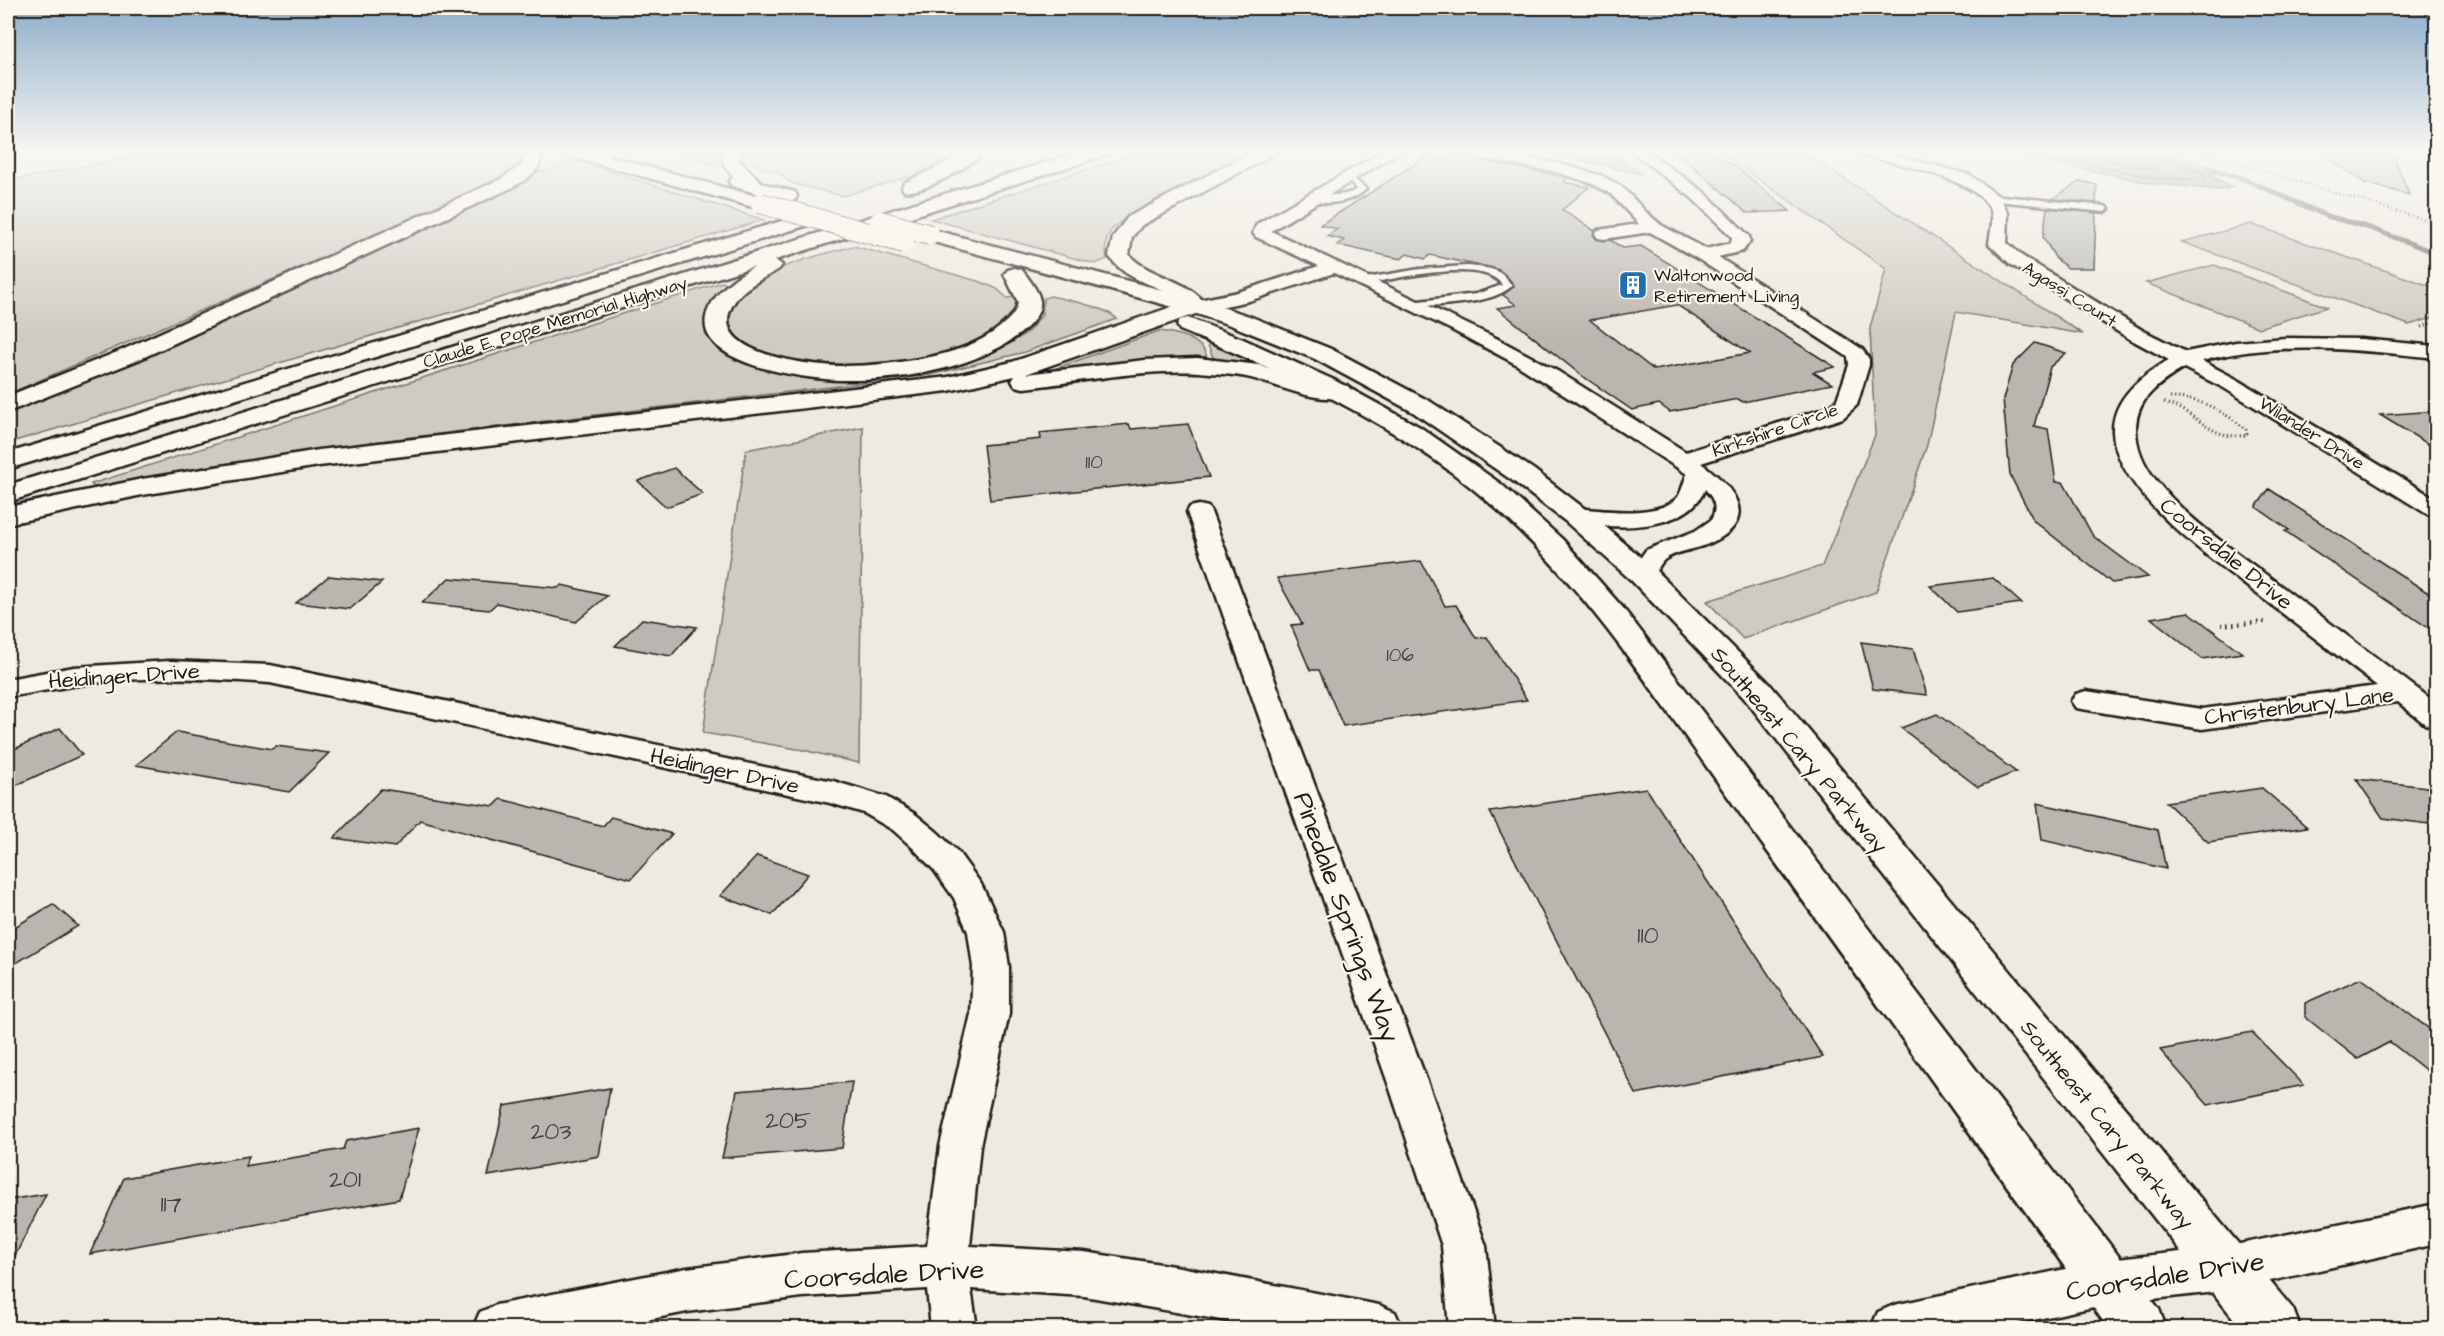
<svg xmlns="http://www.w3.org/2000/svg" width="2444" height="1336" viewBox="0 0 2444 1336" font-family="'Architects Daughter',sans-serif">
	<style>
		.green { fill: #ceccc2; stroke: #75746f; stroke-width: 1.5 }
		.water { fill: #a6a39d; stroke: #6f6d69; stroke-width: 1.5 }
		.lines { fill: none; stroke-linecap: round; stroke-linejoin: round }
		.shore { stroke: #535250; stroke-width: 1.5 }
		.stream { stroke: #6f6d69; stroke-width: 5 }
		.building { fill: #b9b6af; stroke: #1c1c1c; stroke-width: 1.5; fill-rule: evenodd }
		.service-casing { stroke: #1c1c1c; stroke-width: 5 }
		.minor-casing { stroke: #1c1c1c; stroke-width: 5 }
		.primary-casing { stroke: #1c1c1c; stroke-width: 5 }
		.motorway-casing { stroke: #1c1c1c; stroke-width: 5 }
		.path-far2 { stroke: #1c1c1c; stroke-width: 2; stroke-dasharray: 1 3; stroke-linecap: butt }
		.path-far1 { stroke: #1c1c1c; stroke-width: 3; stroke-dasharray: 1 3; stroke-linecap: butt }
		.path { stroke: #1c1c1c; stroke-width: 4; stroke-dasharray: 1.5 4.5; stroke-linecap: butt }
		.service { fill: #fbf7ec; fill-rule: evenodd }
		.minor { fill: #fbf7ec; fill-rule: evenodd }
		.primary { fill: #fbf7ec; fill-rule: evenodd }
		.motorway { fill: #fbf7ec; fill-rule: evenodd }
		.primary-bridge-casing { stroke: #1c1c1c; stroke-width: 22; stroke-linecap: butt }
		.primary-bridge { stroke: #fbf7ec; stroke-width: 20 }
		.labels { text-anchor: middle; stroke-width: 4.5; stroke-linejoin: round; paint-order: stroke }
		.far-poi-label { font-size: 18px; fill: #1c1c1c; stroke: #fbf7ec; text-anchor: start }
		.far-street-label { font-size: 18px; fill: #1c1c1c; stroke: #fbf7ec }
		.number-label { font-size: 20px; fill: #434241 }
		.street-label { font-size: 22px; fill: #1c1c1c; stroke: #fbf7ec }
		.near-number-label { font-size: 24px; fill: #434241 }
		.near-street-label { font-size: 27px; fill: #1c1c1c; stroke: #fbf7ec }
	</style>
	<rect width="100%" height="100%" fill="#eeeadf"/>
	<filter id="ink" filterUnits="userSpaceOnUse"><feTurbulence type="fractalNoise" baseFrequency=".0167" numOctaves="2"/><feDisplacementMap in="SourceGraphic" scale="12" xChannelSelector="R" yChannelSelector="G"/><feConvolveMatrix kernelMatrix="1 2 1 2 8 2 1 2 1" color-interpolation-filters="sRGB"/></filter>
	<g filter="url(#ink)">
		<path class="green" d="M169 150H508L512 151 519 163 504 176 463 197 8 394V181Z
			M666 150H718V164L709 165 698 158Z
			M739 150H968L935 169 843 196 798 185 789 182 778 172 760 168 751 161H739Z
			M1148 150H1254C1226 165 1124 211 1110 232 1105 240 1105 249 1107 259L1095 264 931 219Z
			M1717 150H1800L2083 334 1956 312 1927 445 1876 592 1743 639 1707 601 1822 566 1875 435 1870 328 1886 269Z
			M573 160 764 220 8 443V411L134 358 538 172 549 170Z
			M2251 224 2436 288V317L2409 325 2182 242Z
			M854 246 981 282 997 289 1007 298 1015 297C1018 314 1005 323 993 333 946 370 808 378 755 351 744 345 730 334 730 321 729 274 819 255 854 246Z
			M2214 265 2327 307 2259 328 2146 283Z
			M722 282 729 285C710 295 705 311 705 332L718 346 741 362 777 372 827 378 931 371 990 354 1011 343 1029 331 1042 315 1044 298 1051 296C1067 300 1107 307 1117 319L1025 352 931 375 387 440 209 466 95 488 91 484Z
			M1159 331C1176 333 1203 338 1207 358L1201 360 1051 370Z
			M1200 338 1267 366 1218 361 1213 357 1207 343 1198 339Z
			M863 427 859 763 803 750 703 733 746 450Z"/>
		<path class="water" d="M1531 150H1607L1642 174Z
			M2000 150H2155L2225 171 2209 175 2232 187 2221 190 2155 184 2034 159Z"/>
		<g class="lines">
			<path class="shore" d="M2022 150 2155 178 2205 180 2203 172 2161 158 2157 150
				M2055 150 2157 170 2159 166 2151 158 2149 150"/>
			<path class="stream" d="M2208 169 2242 178 2327 216 2370 228 2436 253"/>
		</g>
		<path class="building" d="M1674 150H1710L1739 169 1790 211 1747 213Z
			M2316 150H2392L2409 195 2365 183Z
			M1429 155 1448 159 1454 155 1564 177 1568 178 1564 182 1589 187 1562 210 1595 231 1593 234 1596 239 1610 240 1623 248 1641 246 1835 367 1813 372 1832 384 1743 402 1738 399 1670 412 1659 404 1632 410 1581 375 1497 308 1516 305 1503 295 1514 286 1499 270 1430 255 1425 259 1407 254 1401 259 1337 245 1344 240 1327 236 1337 229 1320 225ZM1677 305 1750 353 1654 370 1590 320Z
			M2080 181 2097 185 2096 203 2053 199Z
			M2047 208 2096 213 2094 268H2068L2056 259 2043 237Z
			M2035 343 2066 353 2050 367 2034 426 2048 429 2056 482H2063L2093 536 2148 577 2112 583 2034 521 2010 475 2003 399 2013 365Z
			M2436 411V449L2380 415Z
			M1129 424 1131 429 1188 424 1209 477 990 500 983 445 1041 439 1040 433Z
			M674 468 703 494 666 507 638 481Z
			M2269 489 2436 598V633L2285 531 2289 530 2256 507Z
			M1421 561 1445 606 1456 605 1476 638 1487 637 1527 700 1343 726 1319 670H1310L1291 625 1302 624 1277 578Z
			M329 576 382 582 350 609 296 603Z
			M449 578 558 588 562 585 607 596 576 622 497 603 489 610 422 603Z
			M1993 578 2021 603 1957 612 1930 586Z
			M2189 612 2242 653 2202 659 2151 618Z
			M642 619 697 627 671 656 615 646Z
			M1861 642 1913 649 1927 695 1873 689Z
			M1937 714 2016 772 1978 787 1901 728Z
			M60 728 82 755 8 789V752Z
			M177 732 272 749 276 746 329 753 289 792 136 765Z
			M2356 779 2427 787 2436 800V825L2383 818Z
			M1646 788 1823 1057 1636 1094 1490 812Z
			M2262 788 2307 827 2208 842 2166 802Z
			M381 789 494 806 501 799 603 826 611 817 672 834 631 879 420 820 395 847 334 838Z
			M2037 803 2158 830 2166 869 2042 840Z
			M757 856 808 874 772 915 720 896Z
			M53 904 78 926 8 968V931Z
			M2361 978 2436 1034V1078L2390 1042 2358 1059 2305 1017V1003Z
			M2252 1032 2304 1085 2208 1105 2160 1050Z
			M852 1082 842 1148 722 1158 737 1091Z
			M610 1088 599 1156 488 1176 504 1106Z
			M419 1128 399 1199 90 1254 124 1178 249 1156 245 1166 343 1149 346 1141Z
			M46 1194 8 1270V1200Z"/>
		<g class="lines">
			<g class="service-casing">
				<path id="service" d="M1350 175 1366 189C1355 201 1325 208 1311 199 1324 191 1341 200 1357 189L1346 177Z
					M1991 195 2105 206 2109 209 2105 212 1988 200 1987 198Z
					M1467 266C1488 268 1500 267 1512 286 1491 305 1442 304 1415 307L1410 304 1411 302 1476 294 1502 285C1484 257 1395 279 1366 284L1361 281 1366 278 1420 269Z"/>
			</g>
			<g class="minor-casing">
				<path id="minor" d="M1385 150H1402L1271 231 1496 338 1559 372 1686 452 1827 408 1836 402 1849 365 1848 357 1698 259 1650 232 1604 239 1598 238 1595 234 1598 230 1639 224 1611 194 1591 183 1557 172 1461 154 1454 150H1484L1518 155 1564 165 1602 176 1622 187 1647 213 1661 225 1706 249 1731 243 1732 237 1692 198 1630 150H1646L1704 192 1749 236 1750 241 1743 251 1718 257 1862 349 1869 359V365L1857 405 1843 418 1701 463C1738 490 1762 524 1703 546 1692 550 1674 552 1664 560 1659 565 1655 574 1651 580L1642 582 1633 580 1629 574 1646 550 1695 531 1711 520C1718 508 1714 499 1705 489 1687 534 1606 530 1566 520L1563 515 1566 510 1575 508C1601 510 1659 519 1678 497 1682 491 1684 481 1687 474L1514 363 1450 329 1334 273 1249 301 1196 312 1189 310 1186 306 1189 302 1238 292 1319 266 1256 237 1253 233 1257 224Z
					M1854 150H1877L1970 175 1997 195 2004 205 2008 213 2007 243 2022 256 2142 330 2186 352 2236 342 2286 338 2361 339 2436 346V358C2360 350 2277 340 2202 361L2238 380 2436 499V516L2427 514 2224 388 2184 368C2161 382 2136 398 2136 429 2136 447 2144 465 2155 479 2187 520 2232 549 2273 580 2327 621 2382 662 2436 703V727L2425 724 2398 702 2202 729 2076 708 2071 701 2076 694 2086 691 2202 709 2377 686C2341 658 2305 631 2269 603 2222 566 2116 496 2113 432 2112 397 2143 376 2169 360L2128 338 2010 264 1989 244C1990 234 1994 220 1991 211 1981 178 1887 162 1856 153Z
					M1199 505 1208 507 1211 512 1430 1089 1486 1246 1495 1328H1449L1442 1246 1390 1089 1187 512 1190 507Z
					M170 661 270 665 833 781 886 797 915 814 937 832 958 852 981 884 1004 932 1009 967V1014L980 1146 970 1246 1084 1252 1180 1267 1379 1305 1395 1312 1402 1328H1267L1084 1296 971 1289 977 1328H931L927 1289 802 1297 687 1312 606 1328H473L480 1312 496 1305 687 1268 802 1253 927 1246 940 1146 971 1014 973 967 968 932 954 898 934 870 913 848 893 830 864 813 830 803 270 683C215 679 159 676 103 682 71 685 40 692 8 697V679L74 667Z
					M2436 1204V1244L2225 1291 2108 1304 1996 1328H1871L1878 1312 1894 1305 2108 1260 2225 1247Z"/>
			</g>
			<g class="primary-casing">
				<path id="primary" d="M560 150H586L767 199 769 203 767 207H753L562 154Z
					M738 177 795 192 797 196 795 200 788 202 732 186 729 182 732 178Z
					M930 229 1204 301 1249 316 1331 349 1431 402 1533 469 1585 509 1653 568 1768 682 2293 1309 2300 1328H2241L1744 698 1631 580 1565 521 1513 481 1413 412 1315 359 1233 326 1188 311 923 239 920 235 923 231Z
					M1188 318 1243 339 1334 380 1420 427 1501 484 1562 539 1623 608 2159 1309 2166 1328H2108C1986 1156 1863 983 1739 812 1660 703 1587 585 1484 498 1395 422 1287 374 1180 330L1177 325 1180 320Z"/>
			</g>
			<g class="motorway-casing">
				<path id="motorway" d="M526 150H542C543 170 528 179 511 188L138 360 8 412V396L122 350 499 180 522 165Z
					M588 150H614C608 158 591 161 582 159L579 155Z
					M723 150H740V161L762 183 764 187 762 191H748C738 179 719 169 723 150Z
					M966 150H986C975 164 921 195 904 191L902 187 904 183 953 159Z
					M1086 150H1112L1109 154 775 260 782 265 779 269C765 278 745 286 735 301 699 354 812 366 843 366 871 366 898 363 925 358 951 353 980 344 1000 327 1009 319 1016 314 1018 302L1004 274 1008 270 1015 268 1022 270C1028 278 1039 291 1040 301 1042 321 1014 339 1000 347 953 372 893 381 841 380 807 379 683 364 709 308 719 288 736 277 755 266L8 502V485Z
					M1256 150H1277L1274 154 1142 225 1132 237 1129 255C1152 279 1188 278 1207 306L1204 311 1026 374 1145 360 1197 358 1259 365 1305 379 1348 386 1351 391 1348 396C1318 404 1286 388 1258 380 1240 374 1217 374 1199 372 1141 369 1081 382 1024 388L1015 386 1012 381 1015 376 948 391 319 466 142 495 8 524V507L142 479 319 450 948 377 1012 362 1183 303C1159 282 1129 285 1109 256L1113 237 1128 217Z
					M808 213 815 215 818 219 815 223 8 469V453Z"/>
			</g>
			<path class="path-far2" d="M2193 150 2436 223"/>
			<path class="path-far1" d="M2422 327 2436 321
				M2164 403C2198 411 2210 442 2247 435L2246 429C2222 411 2200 397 2170 398"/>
			<path class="path" d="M2221 625 2266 622"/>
			<use href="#service" class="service"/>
			<use href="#minor" class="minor"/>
			<use href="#primary" class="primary"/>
			<use href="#motorway" class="motorway"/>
			<g class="primary-bridge-casing">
				<path id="primary-bridge" d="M760 203 904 243
					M880 221 930 235"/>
			</g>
			<use href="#primary-bridge" class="primary-bridge"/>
		</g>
	</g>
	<linearGradient id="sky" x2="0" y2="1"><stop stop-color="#8dadca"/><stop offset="0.45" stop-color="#f7f6f1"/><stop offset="1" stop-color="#f7f6f1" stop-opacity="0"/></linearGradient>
	<rect width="2444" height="337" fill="url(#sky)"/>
	<defs>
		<g id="building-square" transform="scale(1.5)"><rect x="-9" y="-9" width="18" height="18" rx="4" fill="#1f6fb2" stroke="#fbf7ec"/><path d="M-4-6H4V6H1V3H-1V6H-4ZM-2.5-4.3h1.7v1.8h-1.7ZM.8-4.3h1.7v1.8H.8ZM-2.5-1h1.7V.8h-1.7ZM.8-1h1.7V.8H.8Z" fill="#fff"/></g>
	</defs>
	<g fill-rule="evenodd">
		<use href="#building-square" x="1633" y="285"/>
	</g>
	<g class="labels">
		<g class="far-poi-label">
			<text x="1654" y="281">Waltonwood<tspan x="1654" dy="21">Retirement Living</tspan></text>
		</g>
		<g class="far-street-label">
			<text transform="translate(2070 294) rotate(32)" y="6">Agassi Court</text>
			<text transform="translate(555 322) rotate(-17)" y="6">Claude E. Pope Memorial Highway</text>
			<text transform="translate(1775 430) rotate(-19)" y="6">Kirkshire Circle</text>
			<text transform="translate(2312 433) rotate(32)" y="6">Wilander Drive</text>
		</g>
		<g class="number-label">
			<text x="1094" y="468">110</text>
			<text x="1400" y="661">106</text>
		</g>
		<g class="street-label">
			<text transform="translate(2227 553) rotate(39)" y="8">Coorsdale Drive</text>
			<text transform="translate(124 675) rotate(-4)" y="8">Heidinger Drive</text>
			<text transform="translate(2299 705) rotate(-7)" y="8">Christenbury Lane</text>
			<text transform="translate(1800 749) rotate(50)" y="8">Southeast Cary Parkway</text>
			<text transform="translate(725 770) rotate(12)" y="8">Heidinger Drive</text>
			<text transform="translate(2108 1124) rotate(51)" y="8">Southeast Cary Parkway</text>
		</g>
		<g class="near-number-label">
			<text x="1648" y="943">110</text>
			<text x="788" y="1128">205</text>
			<text x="551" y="1139">203</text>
			<text x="345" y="1187">201</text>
			<text x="171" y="1212">117</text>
		</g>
		<g class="near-street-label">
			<text transform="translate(1347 917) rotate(70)" y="9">Pinedale Springs Way</text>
			<text transform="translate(884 1274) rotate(-3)" y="9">Coorsdale Drive</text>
			<text transform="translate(2165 1276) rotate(-9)" y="9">Coorsdale Drive</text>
		</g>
	</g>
	<rect width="2444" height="1336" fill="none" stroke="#fbf7ec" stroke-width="30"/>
	<rect x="15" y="15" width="2414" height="1306" fill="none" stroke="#1c1c1c" stroke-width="2" filter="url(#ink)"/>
</svg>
